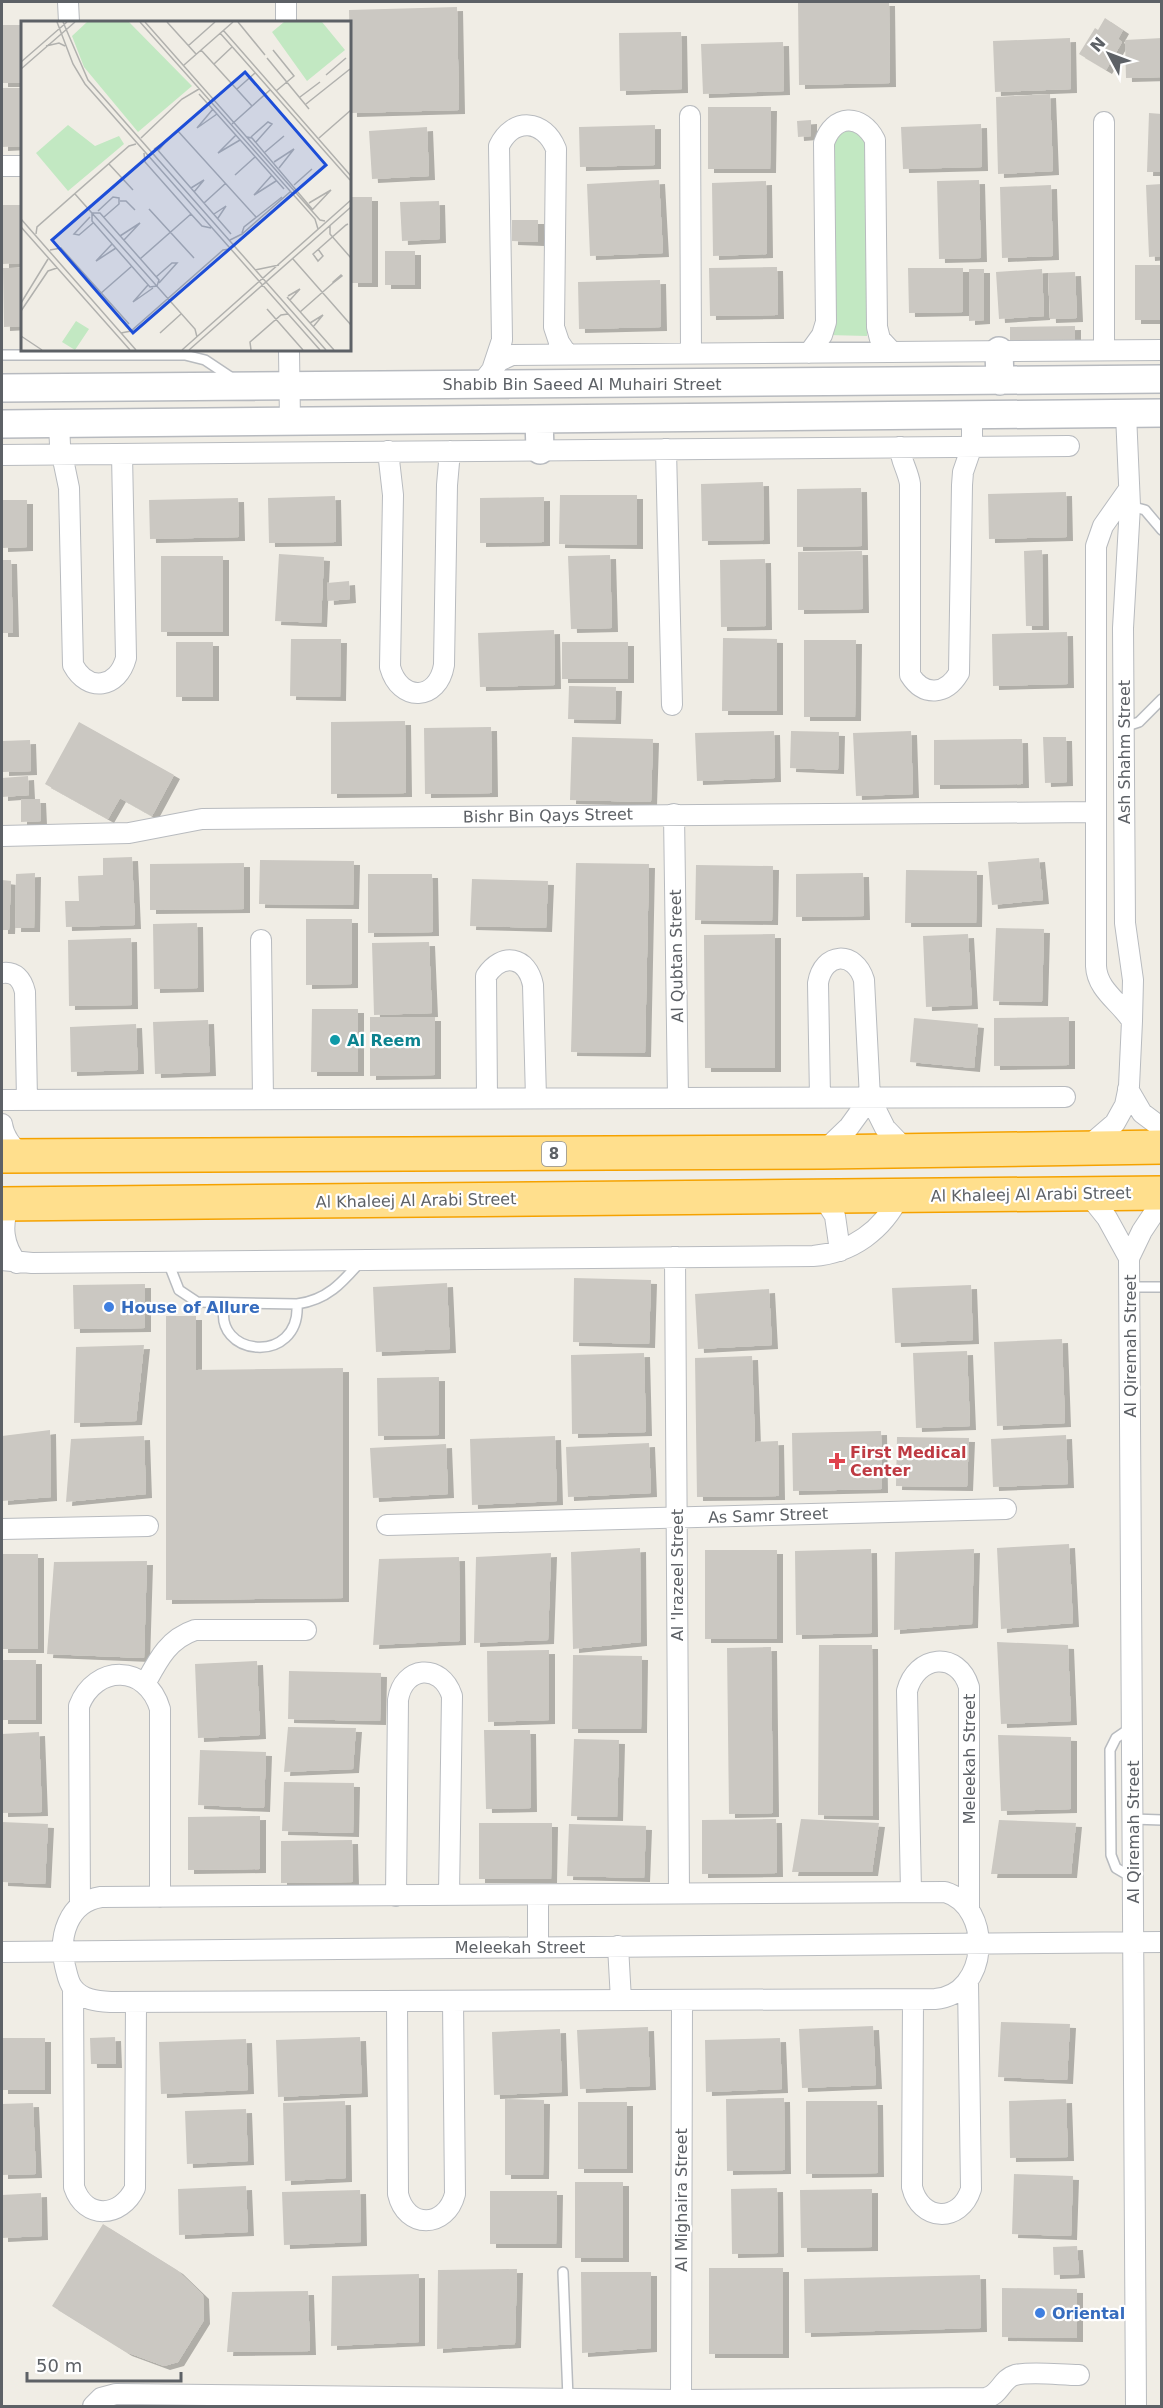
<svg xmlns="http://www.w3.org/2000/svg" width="1163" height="2408" viewBox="0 0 1163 2408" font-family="'DejaVu Sans',sans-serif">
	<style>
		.green { fill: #c2e8c2 }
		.building { fill: #cbc8c2; filter: url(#shadow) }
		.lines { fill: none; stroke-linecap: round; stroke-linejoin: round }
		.lane-casing { stroke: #b8bbbf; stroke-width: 12 }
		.street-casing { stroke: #b8bbbf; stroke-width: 22 }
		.secondary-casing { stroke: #b7babf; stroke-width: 30 }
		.highway-casing { stroke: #f5a200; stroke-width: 36 }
		.lane { stroke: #fff; stroke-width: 9 }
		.street { stroke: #fff; stroke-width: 20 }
		.secondary { stroke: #fff; stroke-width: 27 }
		.highway { stroke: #ffdf8d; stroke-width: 33 }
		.culture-dot { fill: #0f9aa8; stroke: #fff; stroke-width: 2 }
		.shop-dot { fill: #3f7fe0; stroke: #fff; stroke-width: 2 }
		.health-dot { fill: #e0444e; stroke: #fff; stroke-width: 2 }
		.labels { text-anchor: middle; stroke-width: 4.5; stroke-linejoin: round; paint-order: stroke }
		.shield { fill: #fff; stroke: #8e9094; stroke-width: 1.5 }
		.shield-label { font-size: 15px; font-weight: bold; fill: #5d6166 }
		.street-label { font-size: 16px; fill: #5d6166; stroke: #fff }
		.culture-label { font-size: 16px; font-weight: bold; fill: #0d838f; stroke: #fff; text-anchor: start }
		.shop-label { font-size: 16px; font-weight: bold; fill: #366cbe; stroke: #fff; text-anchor: start }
		.health-label { font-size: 16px; font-weight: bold; fill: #be3a42; stroke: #fff; text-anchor: start }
		.inset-road { fill: none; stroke: #b1b1ae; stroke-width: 1.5 }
		.view { fill: #1d4ed8; fill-opacity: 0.15; stroke: #1d4ed8; stroke-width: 3 }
		.inset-edge { fill: none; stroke: #5d6166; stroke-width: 3 }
	</style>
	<defs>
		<filter id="shadow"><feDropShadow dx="6" dy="4" stdDeviation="0" flood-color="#0004"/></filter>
	</defs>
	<rect width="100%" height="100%" fill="#f0ede5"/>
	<path class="green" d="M846 126 865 130 867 336 828 335 825 135Z"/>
	<path class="building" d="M798 2H889L890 83 799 85Z
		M457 7 459 110 351 113 349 10Z
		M1105 18 1123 30 1118 39 1122 42 1106 70 1079 54 1095 28 1098 30Z
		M2 25H22V83H2Z
		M681 32 682 89 620 91 619 33Z
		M1070 38 1071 89 995 92 993 41Z
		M1162 38V77L1126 78 1125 40Z
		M783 42 784 91 703 94 701 44Z
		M2 88H22V146L2 147Z
		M1050 94 1053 171 998 174 996 97Z
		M708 107H771L770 169H708Z
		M1149 113 1162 114V172H1147Z
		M811 120V136L798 137 797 121Z
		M981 124 982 167 903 169 901 127Z
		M655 125V165L580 167 579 127Z
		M427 127 429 176 372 179 369 131Z
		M659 180 663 253 590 256 587 184Z
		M979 180 981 258 939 259 937 181Z
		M766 181 767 254 713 256 712 183Z
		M1162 184V256L1149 257 1146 185Z
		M1051 185 1053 256 1002 258 1000 187Z
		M352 197H372V283H352Z
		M439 201 440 239 402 241 400 202Z
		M2 205H22V263L3 264Z
		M512 220H538V242L512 241Z
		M385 251H415V285H385Z
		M1135 265H1162V320H1135Z
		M777 267 778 315 710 316 709 268Z
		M3 268H22V326L4 327Z
		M908 268H963V312L909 313Z
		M969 269H984V320L969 321Z
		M1042 269 1044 316 999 319 996 272Z
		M1075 272 1077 318 1050 319 1048 273Z
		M660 280 661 327 579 329 578 282Z
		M1075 326V342L1010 343V327Z
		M763 482 764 540 702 541 701 484Z
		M861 488 862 546 797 547V489Z
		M1066 492 1067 537 989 539 988 494Z
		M560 495H637V545L559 544Z
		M335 496 336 542 269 543 268 498Z
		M544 497V542L480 543V498Z
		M238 498 239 537 150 539 149 500Z
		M2 500H27V547L2 548Z
		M1042 550 1043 626H1026L1024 551Z
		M862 551 863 609 798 610V552Z
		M279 554 324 557 321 623 275 621Z
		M610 555 612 628 571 629 568 556Z
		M161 556H223V632H161Z
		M765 559 766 626 721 627 720 560Z
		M2 560H11L13 633H2Z
		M349 581 350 599 328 601 327 583Z
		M554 630 555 685 480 687 478 633Z
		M1067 632 1068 684 993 686 992 634Z
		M723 638 777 639V711H722Z
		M291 639H341L340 697 290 696Z
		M804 640H856L855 717H804Z
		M176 642H213V697H176Z
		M562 642H628V679H562Z
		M569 686 616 687 615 720 568 719Z
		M405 721 406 793 331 794V722Z
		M79 722 174 775 152 816 120 798 108 819 45 784Z
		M491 727 492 793 425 794 424 728Z
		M774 731 775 778 697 781 695 733Z
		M791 731 839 732 838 770 790 768Z
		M911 731 913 794 856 796 853 733Z
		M572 737 653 739 651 802 570 800Z
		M1043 737H1066L1067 782 1045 783Z
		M1022 739 1023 784 934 785V740Z
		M30 740 31 771 3 772V741Z
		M28 776 29 795 2 797V778Z
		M21 799H40L41 821 21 822Z
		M132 857 135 925 66 927 65 901H79L78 876 103 875V858Z
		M1039 858 1043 900 992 905 988 862Z
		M260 860 354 861 353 905 259 904Z
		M244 863V909L150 910V864Z
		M576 863 649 864 645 1053 571 1052Z
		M696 865 773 866 772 921 695 920Z
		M906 870 977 871 976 923H905Z
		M35 873 34 928H15L16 874Z
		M863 873 864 916 796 917V874Z
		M368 874H432L433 932 368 933Z
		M472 879 548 881 546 928 470 926Z
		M2 880 11 881 9 930H2Z
		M306 919H352V984L306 985Z
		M197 923 198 988 154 989 153 924Z
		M996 928 1044 929 1042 1002 993 1001Z
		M775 934V1068H705L704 935Z
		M968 934 972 1005 926 1007 923 936Z
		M131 938 132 1005 69 1006 68 940Z
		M429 942 432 1013 374 1015 372 943Z
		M312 1009H358V1072H311Z
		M370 1017H435V1075L370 1076Z
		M1069 1017V1065L994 1066V1018Z
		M914 1018 978 1024 974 1068 910 1062Z
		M208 1020 210 1072 155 1074 153 1022Z
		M136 1024 138 1070 71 1072 70 1027Z
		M574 1278 651 1280 649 1344 573 1342Z
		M447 1283 450 1349 376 1352 373 1287Z
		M145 1284V1328L74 1329 73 1285Z
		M971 1285 973 1340 895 1343 892 1288Z
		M769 1289 772 1345 698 1349 695 1294Z
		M166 1316H196V1370L343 1368V1598L166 1600Z
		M1062 1339 1065 1423 997 1426 994 1342Z
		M144 1345 136 1421 74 1423 76 1347Z
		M967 1351 970 1426 916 1428 913 1353Z
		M644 1353 646 1432 572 1434 571 1355Z
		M752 1356 755 1442 778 1441 779 1496 697 1497 695 1358Z
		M439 1377V1435L378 1436 377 1378Z
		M50 1430 51 1497 2 1501V1436Z
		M881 1431 882 1489 793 1491 792 1433Z
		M1066 1435 1068 1484 993 1487 991 1439Z
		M144 1436 146 1494 66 1502 71 1439Z
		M555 1436 557 1501 472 1505 470 1439Z
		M897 1437 969 1438 967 1487 896 1486Z
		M649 1443 651 1493 568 1497 566 1447Z
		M446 1444 448 1494 373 1498 370 1448Z
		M1069 1544 1073 1623 1001 1629 997 1548Z
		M640 1548 641 1642 573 1649 571 1552Z
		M871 1549 872 1633 796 1635 795 1551Z
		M974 1549 972 1624 894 1630 895 1552Z
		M705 1550H777V1639H705Z
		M551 1553 548 1640 474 1643 476 1557Z
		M2 1554H38V1649H2Z
		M459 1557 460 1641 373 1645 379 1559Z
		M147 1561 144 1658 47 1654 54 1562Z
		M997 1642 1068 1645 1071 1721 1001 1724Z
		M819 1645H872L873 1816 818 1815Z
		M771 1647 773 1813 729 1814 727 1648Z
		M549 1650V1720L488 1722 487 1651Z
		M573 1655 642 1656 641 1729H572Z
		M2 1660H36V1720H2Z
		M257 1661 260 1735 198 1738 195 1664Z
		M289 1671 381 1673 380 1721 288 1719Z
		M288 1727 356 1728 353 1769 284 1772Z
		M484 1730H530L531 1808 486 1809Z
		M39 1732 42 1812 2 1813V1734Z
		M998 1735 1071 1737V1809L1001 1811Z
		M574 1739 619 1740 617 1817 571 1816Z
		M200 1750 266 1752 264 1808 198 1805Z
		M284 1782 354 1783 353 1833 282 1831Z
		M260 1816V1869L188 1870V1817Z
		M776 1819 777 1873 702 1874V1820Z
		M801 1819 879 1823 872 1872H792Z
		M999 1820 1076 1823 1071 1874H991Z
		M2 1822 48 1824 45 1884 2 1882Z
		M479 1823H552L551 1879H479Z
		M569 1824 646 1826 644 1878 567 1876Z
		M352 1840 353 1882 281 1883V1841Z
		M1001 2022 1070 2024 1067 2080 998 2077Z
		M873 2026 876 2085 802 2088 799 2029Z
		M648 2027 650 2086 580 2089 577 2030Z
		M560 2029 562 2092 494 2095 492 2032Z
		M115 2037 116 2064H91L90 2038Z
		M360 2037 362 2093 278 2097 276 2040Z
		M2 2038H45V2090H2Z
		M780 2038 782 2089 706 2092 705 2040Z
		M246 2039 248 2090 161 2094 159 2042Z
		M784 2098 785 2170 727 2171 726 2099Z
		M505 2099 544 2100 543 2175H505Z
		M1066 2099 1068 2157 1010 2158 1009 2101Z
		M345 2101 346 2178 285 2181 283 2103Z
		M806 2101H877L878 2173 806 2174Z
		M578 2102H627V2169H578Z
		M33 2103 36 2174 2 2175V2104Z
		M246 2109 248 2161 187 2164 185 2111Z
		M1014 2174 1073 2176 1071 2236 1012 2234Z
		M575 2182H623V2258H575Z
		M246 2186 248 2232 179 2235 178 2189Z
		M777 2188 778 2253 732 2254 731 2189Z
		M872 2189V2247L801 2248 800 2190Z
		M360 2190 361 2242 284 2245 282 2192Z
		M490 2191H557L556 2244H490Z
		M41 2193 42 2236 2 2238V2195Z
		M103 2224 177 2270 203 2295 204 2320 178 2362 164 2366 126 2352 52 2306Z
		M1077 2246 1079 2274 1054 2275 1053 2247Z
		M709 2268H783V2354H709Z
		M517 2269 515 2344 437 2349 438 2270Z
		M581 2272H651V2348L582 2353Z
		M419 2274V2342L331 2346 332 2276Z
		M980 2275 981 2328 805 2333 804 2279Z
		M1002 2288 1077 2289V2338L1002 2337Z
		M308 2291 310 2351 227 2352 232 2292Z"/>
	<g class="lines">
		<g class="lane-casing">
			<path id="lane" d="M2 355H185L205 360 235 380
				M1130 506 1145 510 1162 530
				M1124 727 1139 722 1162 699
				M168 1262 179 1290 197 1302 297 1304C327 1300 342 1283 361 1261
				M1130 1287H1162
				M225 1304C211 1357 301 1366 297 1304
				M1132 1727 1116 1738 1110 1750 1111 1855 1116 1868 1133 1878
				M1133 1819 1162 1820
				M563 2272 568 2398"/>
		</g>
		<g class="street-casing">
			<path id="street" d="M68 2 69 22
				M286 2V22
				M690 116 691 353
				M1104 122V350
				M2 166H22
				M289 350 290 422
				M809 353 822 335 826 322 824 143C834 114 861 113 875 140L877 327 880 339 892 352
				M493 367 502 340 499 146C513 117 544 119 556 149L554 327 559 342 567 354
				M481 384 499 361 512 355 1162 350
				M59 424 60 445 69 488 73 665C88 693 118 688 126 658L122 454
				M900 447C900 460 908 470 910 484V675C924 697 946 695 959 673L962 485 963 472 972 446V415
				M666 449 672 705
				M388 451 393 495 390 667C400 703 438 701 444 665L447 485 450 451
				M2 455 1069 446
				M1129 489 1103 526 1096 546V966C1097 990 1120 1002 1132 1021
				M674 814 678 1098
				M2 836 129 833 202 819 1096 812
				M261 940 263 1099
				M2 973C15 971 22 979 25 992L27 1100
				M1128 1089 1142 1113 1162 1128
				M820 1097 818 983C823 952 855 950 864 980L870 1098 885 1128 907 1151
				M487 1098 486 976C502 952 527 956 533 985L536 1098
				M2 1100 1065 1097
				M2 1124C4 1138 12 1146 22 1156
				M1087 1147 1115 1123 1125 1105 1129 1086 1132 1021 1133 980 1125 923 1123 628 1130 506 1126 414
				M823 1152 849 1127 870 1098
				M1087 1193 1107 1218 1129 1258
				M823 1197 835 1216 840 1251
				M9 1204C1 1226 3 1245 17 1263
				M675 1257 679 1893
				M2 1260 32 1263 813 1256C852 1253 883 1230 900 1195
				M387 1525 1006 1509
				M2 1529 148 1526
				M145 1684C158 1660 168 1639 195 1630H306
				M911 1892 907 1691C916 1655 958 1650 969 1687V1908
				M945 1892C994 1907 989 1995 935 1999L111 2002C97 2001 82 2000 73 1988 68 1982 67 1973 65 1966 58 1937 68 1902 101 1897Z
				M396 1896 398 1700C403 1666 441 1662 452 1696L449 1895
				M80 1905 79 1706C95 1664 147 1664 160 1709V1897
				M618 1946 621 2000
				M538 1947V1895
				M2 1952 1162 1942
				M73 1988 74 2187C85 2220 121 2218 135 2188L136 2002
				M913 2000 912 2187C920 2221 960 2224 971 2189L968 1982
				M397 2001 398 2194C406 2229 446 2229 455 2194L453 2001
				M681 2400 682 2000
				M93 2406 101 2398 116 2394 681 2400 985 2398C1000 2396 1001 2379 1015 2375 1032 2371 1061 2375 1079 2375
				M1136 2406 1129 1258 1142 1231 1162 1201"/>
		</g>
		<g class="secondary-casing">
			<path id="secondary" d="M999 351 1000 381
				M2 388 1162 379
				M539 420 540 450
				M2 424 1162 413"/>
		</g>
		<g class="highway-casing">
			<path id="highway" d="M2 1156 823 1152 1162 1147
				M2 1204 1162 1193"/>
		</g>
		<use href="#lane" class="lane"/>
		<use href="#street" class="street"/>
		<use href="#secondary" class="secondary"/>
		<use href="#highway" class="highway"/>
	</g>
	<circle class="culture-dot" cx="335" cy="1040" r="6"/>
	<g class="shop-dot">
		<circle cx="109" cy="1307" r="6"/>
		<circle cx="1040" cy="2313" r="6"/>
	</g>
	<path class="health-dot" d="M834 1452h6v6h6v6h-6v6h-6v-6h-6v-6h6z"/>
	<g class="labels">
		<rect class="shield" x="542" y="1142" width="24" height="24" rx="4.5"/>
		<g class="shield-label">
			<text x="554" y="1159">8</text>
		</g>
		<g class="street-label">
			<text x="582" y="390">Shabib Bin Saeed Al Muhairi Street</text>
			<text transform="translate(1124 752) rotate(-90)" y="6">Ash Shahm Street</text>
			<text transform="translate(548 815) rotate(-1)" y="6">Bishr Bin Qays Street</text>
			<text transform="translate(676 956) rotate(-91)" y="6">Al Qubtan Street</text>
			<text transform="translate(1031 1194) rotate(-1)" y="6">Al Khaleej Al Arabi Street</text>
			<text transform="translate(416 1200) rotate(-1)" y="6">Al Khaleej Al Arabi Street</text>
			<text transform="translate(1130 1346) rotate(-90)" y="6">Al Qiremah Street</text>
			<text transform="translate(768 1515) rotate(-2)" y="6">As Samr Street</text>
			<text transform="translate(677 1575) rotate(-90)" y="6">Al 'Irazeel Street</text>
			<text transform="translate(969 1759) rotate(-90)" y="6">Meleekah Street</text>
			<text transform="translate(1133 1832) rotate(-90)" y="6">Al Qiremah Street</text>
			<text x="520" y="1953">Meleekah Street</text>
			<text transform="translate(681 2200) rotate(-90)" y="6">Al Mighaira Street</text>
		</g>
		<g class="culture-label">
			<text x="347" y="1046">Al Reem</text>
		</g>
		<g class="shop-label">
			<text x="121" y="1313">House of Allure</text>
			<text x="1052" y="2319">Oriental</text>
		</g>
		<g class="health-label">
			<text x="850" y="1458">First Medical<tspan x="850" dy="18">Center</tspan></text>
		</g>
	</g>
	<g transform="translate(21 21)">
		<rect width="330" height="330" fill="#f0ede5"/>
		<path d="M66 1H108L171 65 117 111 63 46 51 15ZM263 1H301L324 29 286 60 251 11ZM47 104 74 125 98 115 103 123 47 170 15 132ZM55 300 68 308 54 329 41 321Z" fill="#c2e8c2"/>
		<path class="inset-road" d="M36 1 52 43 64 63 299 329M42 1 67 59 305 329M119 1 294 198 297 208M124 1 299 199 304 200M146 1 175 33M217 1 244 34M202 9 330 155M199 12 329 159M25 25 38 22 44 25M167 25 194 1M180 29 231 85M252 29 273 55 255 70M246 37 288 88M0 41 46 1M193 43 211 26M163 44 212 1M0 48 54 1M305 54 325 37M216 68 234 52M178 73 263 168M279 76 299 61M285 83 329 48M192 88 176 107 196 93M211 103 249 69M156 109 235 196M215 114 197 132 219 119M226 116 231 117 292 189M230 116 247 101 251 103 235 121M120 117 161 78 178 68M298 117 330 89M135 127 210 213M133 128 146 119 137 130M244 131 263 115M123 132 124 141 170 193 181 205 190 207M253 141 273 128 258 147M88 143 112 169M214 154 234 136M251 154 233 174 255 160M273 164 291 148M170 167 183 159 173 171M54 173 174 308 176 316M99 180H105L114 189M183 182 205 162M288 182 310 169 292 188M128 188 173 237M77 190 92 176 98 177V183L83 196M71 192H79L138 259 136 265 129 266 71 200ZM193 193 205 185 197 197M69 196 53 213 58 214 72 202M0 198 115 329M309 205V213L330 237M0 206 109 329M221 212 223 206 261 176M15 213 16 206 108 125 115 123M99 215 119 202 103 219M209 219 221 213 269 171M91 223 75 240 95 227M297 228 302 235 297 240 292 233 325 204 327 203M29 229 40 227 108 303M119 238 170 193M272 238 330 304M234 249 258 244M320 254 321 255 312 262V261ZM135 256 151 242H156L138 262M127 264 112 281 132 267M79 273 111 245M267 275 279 268 269 279M266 276 313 329M0 282 27 238M246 288 282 329M0 290 27 250 36 247M279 291 312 262M289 302 302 294 292 306M100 312 110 310 202 229 209 228M139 312 160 293M0 315 21 329M161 329 330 179M168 329 330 186M230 329 229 321 260 294 267 293"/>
		<path class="view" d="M224 51 305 144 112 312 31 219Z"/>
		<rect width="330" height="330" class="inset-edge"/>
	</g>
	<rect width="1163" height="2408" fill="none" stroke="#5d6166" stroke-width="6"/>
	<g transform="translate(1109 54) rotate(311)" stroke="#ffffff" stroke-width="4.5" paint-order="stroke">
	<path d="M0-4.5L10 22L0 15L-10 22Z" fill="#5d6166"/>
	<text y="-9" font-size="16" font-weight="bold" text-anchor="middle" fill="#5d6166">N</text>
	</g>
	<path d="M27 2372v9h154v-9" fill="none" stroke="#5d6166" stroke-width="3"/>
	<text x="36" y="2372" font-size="18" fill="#5d6166" stroke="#ffffff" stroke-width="4.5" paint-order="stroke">50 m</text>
</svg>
